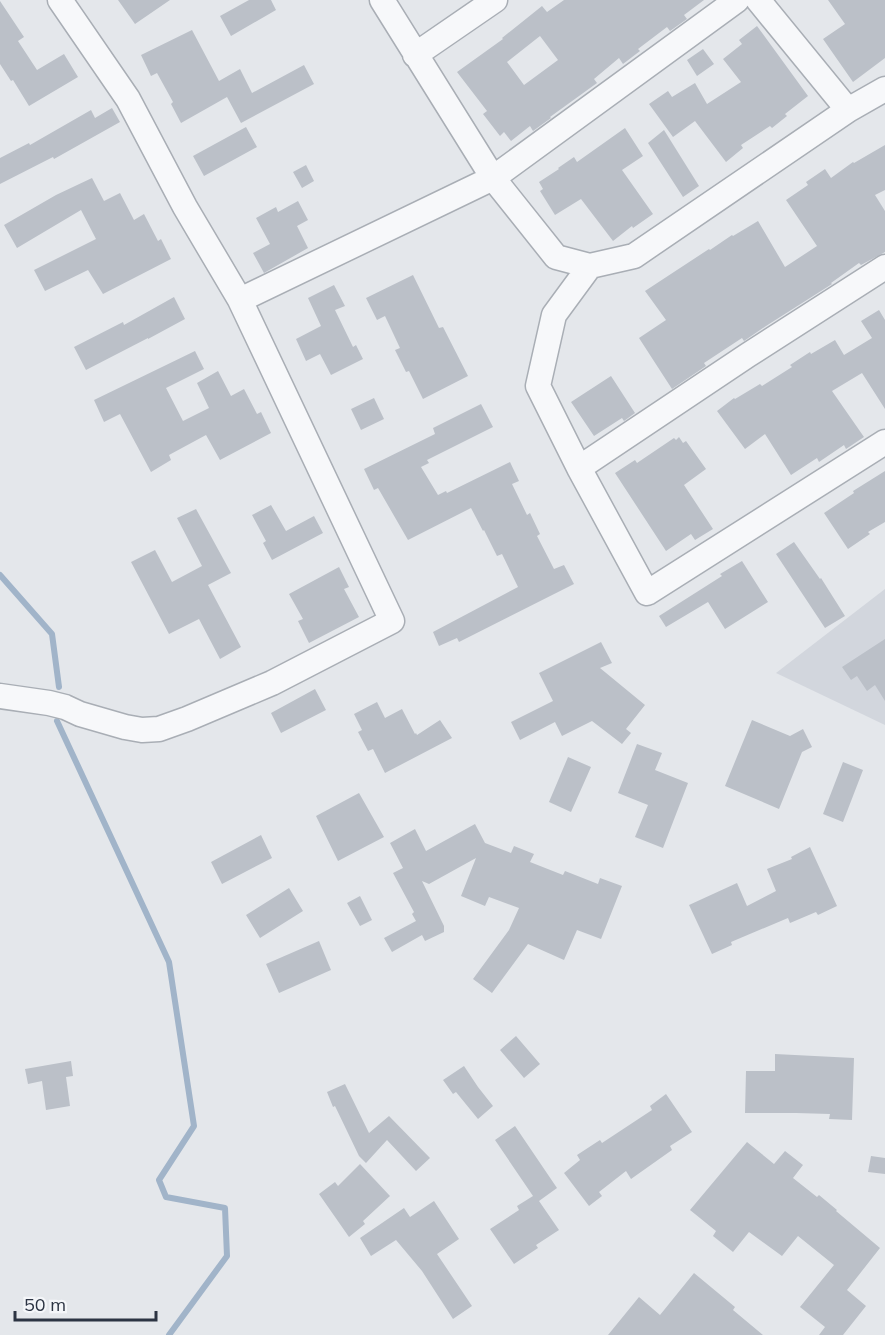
<svg xmlns="http://www.w3.org/2000/svg" width="885" height="1335" viewBox="0 0 885 1335" font-family="Mulish,sans-serif">
	<style>
		.built { fill: #d2d6dd }
		.lines { fill: none; stroke-linecap: round; stroke-linejoin: round }
		.stream { stroke: #a1b4c9; stroke-width: 6 }
		.building { fill: #bbc0c8; fill-rule: evenodd }
		.minor-casing { stroke: #a9aeb5; stroke-width: 27 }
		.minor { stroke: #f7f8fa; stroke-width: 24 }
	</style>
	<rect width="100%" height="100%" fill="#e4e7eb"/>
	<path class="built" d="M885 589V725L776 673Z"/>
	<g class="lines">
		<path class="stream" d="M0 575 52 634 59 687
			M57 721 169 962 194 1126 159 1180 166 1197 225 1208 227 1256 169 1335"/>
	</g>
	<path class="building" d="M118 0H170L135 24Z
		M249 0H271L276 10 231 36 220 16Z
		M564 0H704L684 15 687 19 670 31 667 27 638 49 640 51 623 64 619 58 594 79 597 83 550 117 551 118 533 131 530 126 511 141 504 132 500 136 483 114 487 111 457 72 503 39 502 38 542 6 547 12ZM540 36 558 60 524 85 507 62Z
		M828 0H885V58L853 82 823 39 845 24Z
		M0 1 24 37 18 41 37 70 64 54 78 77 29 106 13 80 11 81 0 64Z
		M757 26 808 96 785 114 787 116 772 128 770 126 741 145 743 148 726 162 695 121 673 137 649 104 668 91 672 97 695 83 707 104 741 82 723 59 742 44 739 40Z
		M192 30 219 81 240 69 252 93 304 65 314 84 241 123 227 97 181 123 171 104 173 102 157 73 151 76 141 55Z
		M703 49 714 64 697 76 687 60Z
		M112 108 120 122 54 159 53 157 0 184V158L29 143 30 145 91 110 95 118Z
		M246 127 257 147 204 176 193 156Z
		M625 128 643 156 622 170 653 214 633 228 632 226 613 241 581 199 555 215 540 191 543 189 539 182 559 169 558 168 574 157 577 162Z
		M664 130 699 186 683 197 648 143Z
		M885 145V190L875 195 885 211V252L861 265 859 263 831 283 832 284 766 326 744 341 742 338 704 363 706 366 672 389 639 338 666 320 645 291 709 249 710 250 732 235 733 236 758 221 785 267 817 246 786 200 808 185 806 182 825 169 831 178 853 162 854 163Z
		M306 165 314 181 302 188 293 172Z
		M92 178 104 201 120 193 134 220 144 214 158 241 161 239 171 259 103 294 88 270 45 291 34 270 96 239 81 210 17 248 4 225 56 195Z
		M298 201 308 220 297 226 308 248 264 273 253 253 270 244 256 218 276 207 278 212Z
		M413 275 439 328 443 327 468 376 423 399 409 371 406 372 395 350 400 348 385 316 377 320 366 298Z
		M334 285 345 306 335 310 353 347 356 345 363 359 331 375 320 354 306 361 296 339 321 326 308 298Z
		M174 297 185 319 148 339V338L86 370 74 347 123 322 124 325Z
		M879 310 885 320V409L862 373 832 391 864 437 846 449 844 445 819 462 817 458 791 475 765 434 745 449 717 411 734 398 735 399 760 384 762 386 792 367 790 365 810 352 811 354 835 340 844 355 872 338 861 321Z
		M195 351 204 369 166 388 183 421 209 408 197 383 218 371 231 396 244 389 257 414 261 412 271 433 220 460 206 435 169 455 171 460 151 472 120 414 104 422 94 400Z
		M611 376 635 413 624 421 622 418 594 436 571 402Z
		M374 398 384 419 361 430 351 409Z
		M481 404 493 427 427 460 429 463 421 467 438 495 446 491 447 493 510 462 519 481 512 484 527 515 530 513 540 534 537 536 554 569 564 565 574 584 459 642 457 638 439 646 433 632 518 587 502 554 497 556 484 530 483 531 471 508 408 540 378 488 374 490 364 469 435 434 433 428Z
		M679 437 683 443 686 441 706 469 684 485 713 529 695 540 691 534 666 551 615 473 635 460 637 463 674 438 676 440Z
		M885 471V522L868 532 870 534 848 549 824 513 854 493 853 491Z
		M271 505 286 531 314 516 323 533 272 560 263 543 266 541 252 515Z
		M196 509 231 573 208 585 241 647 220 659 199 619 169 634 131 562 155 550 172 582 202 566 177 518Z
		M794 542 820 579 821 578 845 616 825 628 776 554Z
		M742 561 768 602 725 629 708 602 666 627 659 616 722 576 720 574Z
		M339 567 349 587 344 589 359 617 309 643 298 621 303 619 289 594Z
		M885 639V701L875 685 867 691 857 676 851 680 842 667Z
		M601 642 612 663 600 668 645 705 626 729 631 733 622 744 592 721 562 736 555 722 520 740 511 722 553 701 539 673Z
		M315 689 326 710 281 733 271 713Z
		M377 702 385 718 402 709 415 734 416 733 417 735 440 720 452 738 385 773 373 749 368 751 358 732 362 730 354 714Z
		M752 720 790 736 803 729 812 747 802 752 779 809 725 786Z
		M637 744 662 753 655 770 688 783 663 848 635 837 648 805 618 793Z
		M568 757 591 767 571 812 549 802Z
		M843 762 863 770 843 822 823 814Z
		M359 793 384 837 338 861 316 816Z
		M475 824 485 843 511 853 514 846 534 854 530 862 563 875 565 871 598 884 600 878 622 886 601 939 577 930 564 960 528 944 492 993 473 979 509 930 519 908 489 897 485 906 461 896 476 858 429 884 422 881 444 926V932L425 941 422 935 392 952 384 938 416 921 412 914 414 912 393 873 403 868 390 843 415 829 426 851Z
		M261 835 272 858 222 884 211 862Z
		M810 847 837 906 818 915 816 912 790 923 788 918 731 942 732 945 712 954 689 905 737 883 747 906 776 891 767 869 792 859 791 857Z
		M289 888 303 911 260 938 246 915Z
		M360 896 372 920 360 926 347 903Z
		M319 941 331 970 279 993 266 964Z
		M516 1036 540 1064 524 1078 500 1050Z
		M775 1054 854 1058 852 1120 829 1119 830 1114 796 1113H745L746 1071H775Z
		M71 1061 73 1076 66 1077 70 1106 46 1110 42 1081 28 1084 25 1069Z
		M464 1066 478 1087 493 1106 478 1119 456 1092 453 1094 443 1080Z
		M345 1084 369 1133 389 1116 430 1158 416 1171 387 1140 366 1163 359 1156 335 1106 333 1107 327 1092Z
		M666 1094 692 1132 670 1146 672 1150 631 1179 626 1171 599 1192 602 1196 589 1206 564 1173 580 1160 577 1155 600 1140 602 1143 652 1110 650 1106Z
		M515 1126 557 1188 539 1201 559 1230 536 1245 538 1248 514 1264 490 1229 519 1210 517 1206 533 1196 495 1140Z
		M747 1142 774 1164 785 1151 803 1165 793 1178 817 1197 819 1195 837 1210 836 1211 880 1248 847 1290 866 1306 843 1335H819L825 1327 800 1307 834 1265 798 1236 782 1256 749 1232 733 1252 713 1236 716 1231 690 1210Z
		M871 1156 885 1158V1174L868 1172Z
		M360 1164 390 1196 363 1221 365 1224 349 1237 319 1194 335 1182 338 1186Z
		M434 1201 459 1239 437 1254 472 1306 453 1319 422 1271 396 1240 371 1256 360 1238 404 1208 410 1217Z
		M694 1273 735 1307 733 1310 763 1335H608L639 1297 660 1315Z"/>
	<g class="lines">
		<g class="minor-casing">
			<path id="minor" d="M60 0 128 99 185 207 240 300
				M382 0 493 178 556 257 590 266 634 256 848 110 885 89
				M758 0 848 110
				M415 55 495 0
				M885 267 748 355 579 468 647 593 885 442
				M579 468 538 386 554 315 590 266
				M0 696 49 703 65 707 80 714 125 727 142 730 159 729 187 719 272 683 392 621 240 300 493 178 737 0"/>
		</g>
		<use href="#minor" class="minor"/>
	</g>
	<path d="M15 1311v9h141v-9" fill="none" stroke="#2c3443" stroke-width="3"/>
	<text x="24" y="1311" font-size="18" fill="#2c3443" stroke="#f4f6f9" stroke-width="4.5" paint-order="stroke">50 m</text>
</svg>
